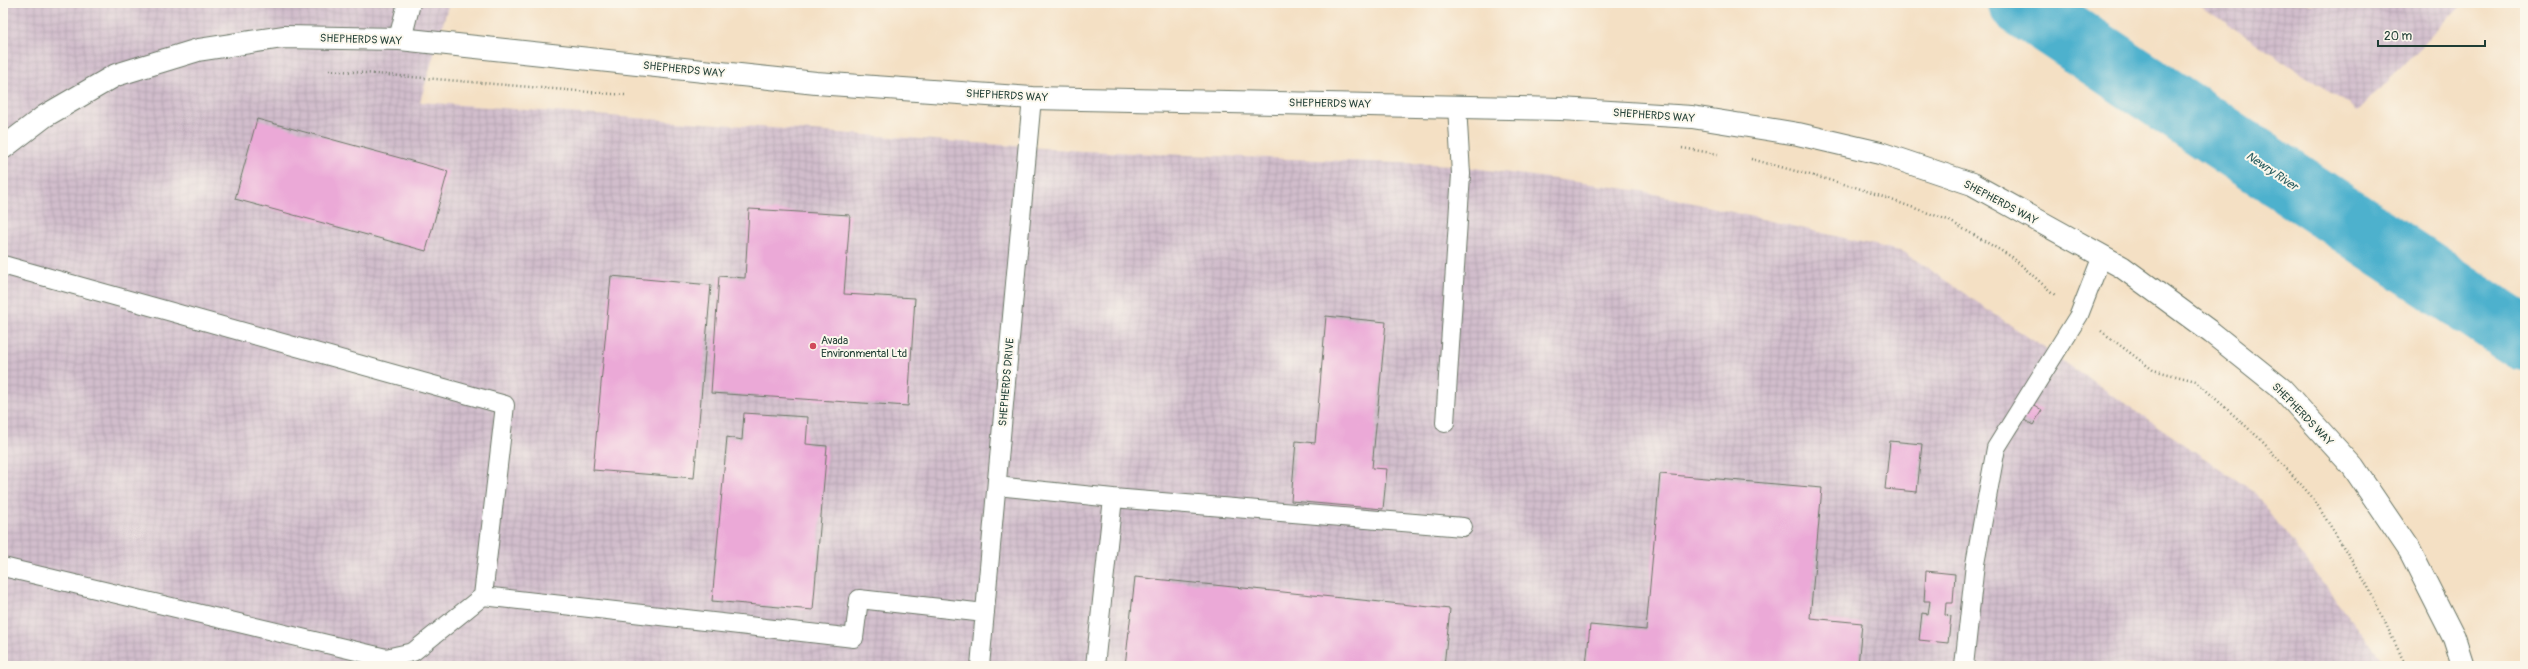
<svg xmlns="http://www.w3.org/2000/svg" width="2528" height="669" viewBox="0 0 2528 669" font-family="Pangolin,sans-serif">
	<style>
		.industrial { fill: url(#industrial-grid) }
		.lines { fill: none; stroke-linecap: round; stroke-linejoin: round }
		.river { stroke: #4eb1cd; stroke-width: 64 }
		.building { fill: #eba9d7 }
		.lane-casing { stroke: #6a7666; stroke-width: 20 }
		.street-casing { stroke: #6a7666; stroke-width: 24 }
		.path { stroke: #6a7666; stroke-width: 2.5; stroke-dasharray: 1 3; stroke-linecap: butt }
		.lane { stroke: #fff; stroke-width: 18 }
		.street { stroke: #fff; stroke-width: 22 }
		.poi-dot { fill: #d1495b; stroke: #fbf7ec; stroke-width: 1.5 }
		.labels { text-anchor: middle; stroke-width: 4; stroke-linejoin: round; paint-order: stroke }
		.street-label { font-size: 11px; fill: #1f3d34; stroke: #fbf7ec }
		.poi-label { font-size: 11px; fill: #1f3d34; stroke: #fbf7ec; text-anchor: start }
		.water-label { font-size: 12px; font-style: italic; fill: #2d6062; stroke: #fbf7ec }
	</style>
	<defs>
		<pattern id="industrial-grid" width="8" height="8" patternUnits="userSpaceOnUse"><rect width="8" height="8" fill="#d1bdcc"/><path d="M0 4h8M4 0v8" fill="none" stroke="#b3a3b0"/></pattern>
	</defs>
	<rect width="100%" height="100%" fill="#fbf7ec"/>
	<filter id="ink" filterUnits="userSpaceOnUse"><feTurbulence type="fractalNoise" baseFrequency=".025" numOctaves="2"/><feDisplacementMap in="SourceGraphic" scale="8" xChannelSelector="R" yChannelSelector="G"/><feConvolveMatrix kernelMatrix="1 2 1 2 8 2 1 2 1" color-interpolation-filters="sRGB"/></filter>
	<filter id="wash" filterUnits="userSpaceOnUse"><feTurbulence type="fractalNoise" baseFrequency=".012" numOctaves="4" result="noise"/><feDisplacementMap in="SourceGraphic" scale="16" xChannelSelector="R" yChannelSelector="G"/><feGaussianBlur stdDeviation="0.9" result="paint"/><feColorMatrix in="noise" values="0 0 0 0 0 0 0 0 0 0 0 0 0 0 0 0 0 1.4 0 .05"/><feComposite in="paint" operator="in"/></filter>
	<g filter="url(#wash)">
		<rect width="100%" height="100%" fill="#f4e0c4"/>
		<path class="industrial" d="M3 3H449L420 102 1082 151 1452 165 1642 191 1904 252 2254 492 2379 656 2384 666H3Z
			M2196 3H2463L2358 111Z"/>
		<g class="lines">
			<path class="river" d="M2020 3 2525 339"/>
		</g>
		<g id="blocks">
			<path class="building" d="M257 119 448 171 426 251 235 199Z
				M749 209 850 215 844 294 915 298 908 406 711 393 719 276 745 278Z
				M611 276 711 285 694 478 593 470Z
				M1326 316 1386 322 1372 468 1387 469 1383 509 1291 501 1296 441 1315 443Z
				M2029 402 2042 410 2033 425 2019 417Z
				M744 413 808 417 806 444 827 446 813 610 712 601 727 437 742 440Z
				M1890 441 1922 444 1917 492 1885 489Z
				M1660 474 1822 488 1810 618 1862 623 1858 666H1586L1590 625 1646 630Z
				M1926 571 1955 574 1953 603H1946L1945 615 1951 616 1948 643 1919 640 1922 613 1928 614 1930 601H1924Z
				M1135 577 1450 609 1444 666H1125Z"/>
		</g>
	</g>
	<g filter="url(#ink)">
		<use href="#blocks" fill-opacity="0" stroke="#6a7666" stroke-width="1"/>
		<g class="lines">
			<g class="lane-casing">
				<path id="lane" d="M3 265 505 405 483 596 854 638 859 599 985 613
					M1445 423 1461 174 1457 106
					M997 486 1113 498 1095 666
					M1113 498 1463 527
					M3 567 386 658 413 652 483 596
					M980 666 1032 98
					M1964 666 1975 564 1996 448 2079 315 2102 256"/>
			</g>
			<g class="street-casing">
				<path id="street" d="M400 39 409 3
					M3 148 45 116 116 75 198 50 283 37 400 39 816 83 1032 98 1561 109 1692 117 1798 134 1880 153 1972 184 2122 267 2212 333 2282 389 2353 467 2410 551 2454 638 2463 666"/>
			</g>
			<path class="path" d="M329 70 625 95
				M1682 148 1718 154
				M1751 159 1855 187 1948 220 2012 257 2056 296
				M2101 331 2153 370 2196 381 2260 439 2313 498 2367 585 2406 666"/>
			<use href="#lane" class="lane"/>
			<use href="#street" class="street"/>
		</g>
	</g>
	<circle class="poi-dot" cx="813" cy="346" r="4"/>
	<g class="labels">
		<g class="street-label">
			<text transform="translate(361 39) rotate(2)" y="4">SHEPHERDS WAY</text>
			<text transform="translate(684 69) rotate(6)" y="4">SHEPHERDS WAY</text>
			<text transform="translate(1007 95) rotate(3)" y="4">SHEPHERDS WAY</text>
			<text transform="translate(1330 103) rotate(1)" y="4">SHEPHERDS WAY</text>
			<text transform="translate(1654 115) rotate(4)" y="4">SHEPHERDS WAY</text>
			<text transform="translate(2001 202) rotate(28)" y="4">SHEPHERDS WAY</text>
			<text transform="translate(1006 382) rotate(-85)" y="4">SHEPHERDS DRIVE</text>
			<text transform="translate(2303 414) rotate(46)" y="4">SHEPHERDS WAY</text>
		</g>
		<g class="poi-label">
			<text x="821" y="344">Avada<tspan x="821" dy="13">Environmental Ltd</tspan></text>
		</g>
		<g class="water-label">
			<text transform="translate(2272 171) rotate(34)" y="4">Newry River</text>
		</g>
	</g>
	<rect width="2528" height="669" fill="none" stroke="#fbf7ec" stroke-width="16"/>
	<path d="M2378 40v6h107v-6" fill="none" stroke="#1f3d34" stroke-width="2"/>
	<text x="2384" y="40" font-size="12" fill="#1f3d34" stroke="#fbf7ec" stroke-width="3" paint-order="stroke">20 m</text>
</svg>
